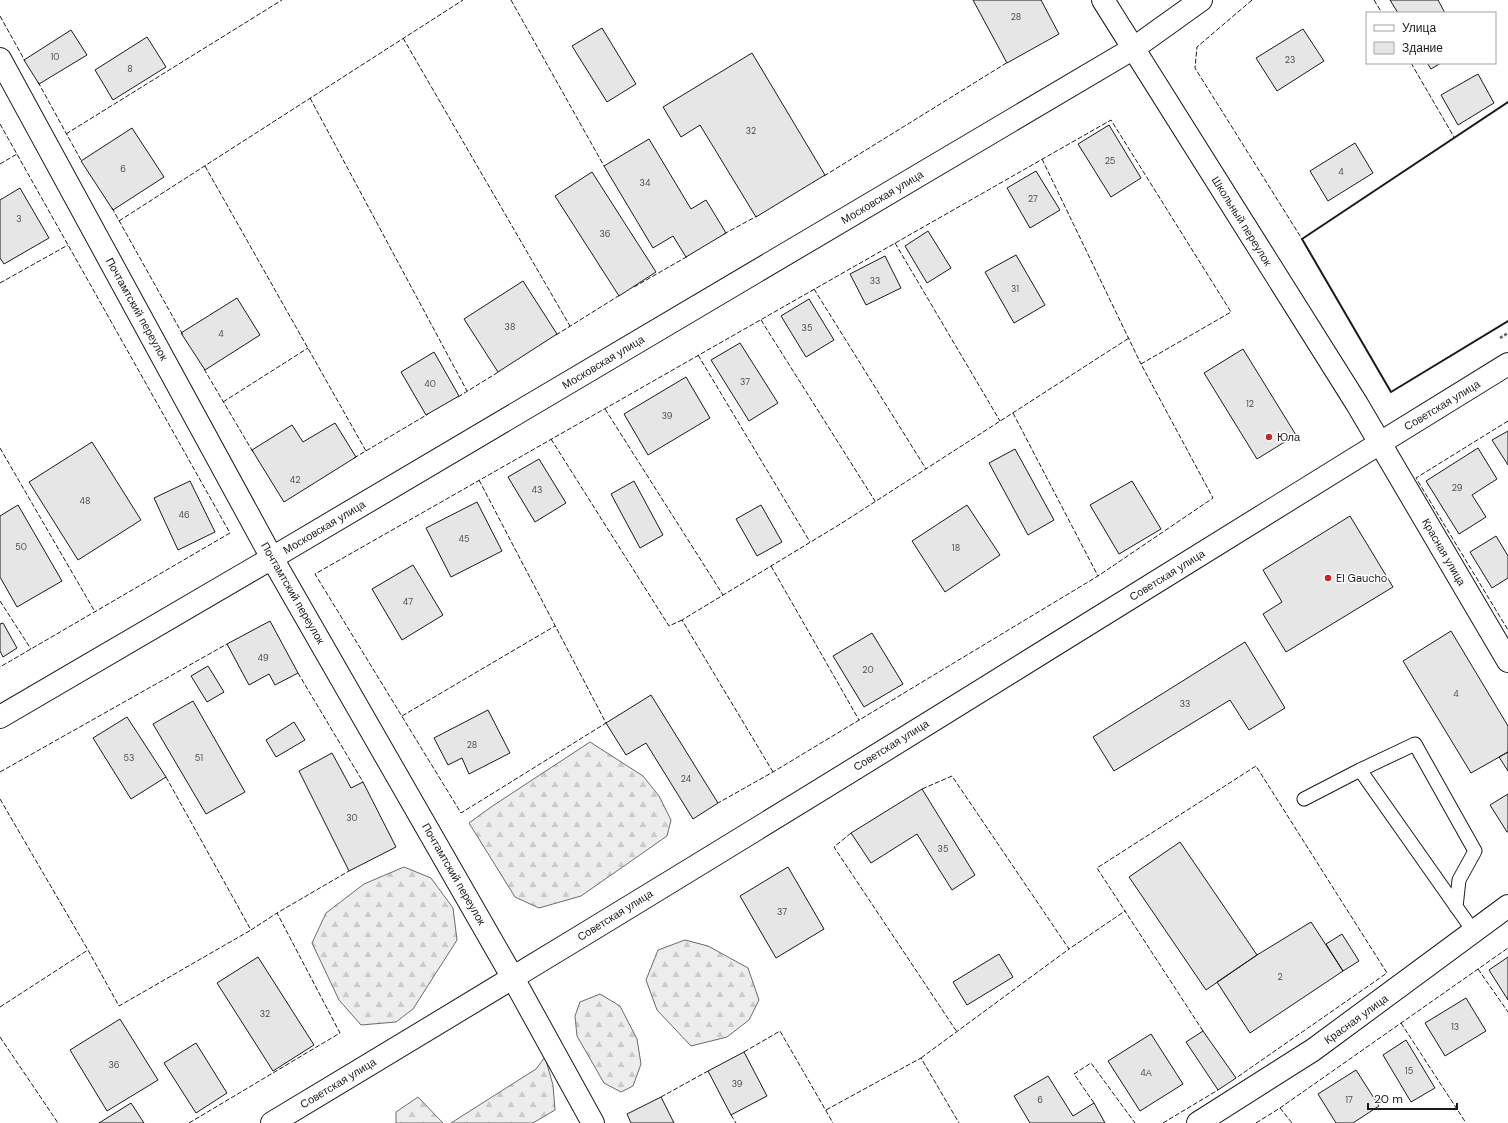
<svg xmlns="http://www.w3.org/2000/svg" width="1508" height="1123" viewBox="0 0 1508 1123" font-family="'DM Sans',sans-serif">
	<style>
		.forest { fill: url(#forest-firs); stroke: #6a6a6a }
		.building { fill: #e6e6e6; stroke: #1a1a1a }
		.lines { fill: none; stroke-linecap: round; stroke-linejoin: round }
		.lane-casing { stroke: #1a1a1a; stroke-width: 15 }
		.street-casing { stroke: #1a1a1a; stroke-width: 24 }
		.secondary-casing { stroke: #1a1a1a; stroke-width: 24 }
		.path { stroke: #5f5f5f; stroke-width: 2.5; stroke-dasharray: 3 2; stroke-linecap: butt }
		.lane { stroke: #fff; stroke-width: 13 }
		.street { stroke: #fff; stroke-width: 22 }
		.secondary { stroke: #fff; stroke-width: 22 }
		.fence { stroke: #1a1a1a; stroke-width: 1; stroke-dasharray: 5 2; stroke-linecap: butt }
		.wall { stroke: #1a1a1a; stroke-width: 2 }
		.poi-dot { fill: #c62828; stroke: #fff; stroke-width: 1.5 }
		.labels { text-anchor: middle; stroke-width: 3; stroke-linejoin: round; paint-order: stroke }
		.number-label { font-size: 9px; fill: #4d4d4d }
		.street-label { font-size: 11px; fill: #1a1a1a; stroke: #fff }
		.poi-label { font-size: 11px; fill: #1a1a1a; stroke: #fff; text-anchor: start }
	</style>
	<defs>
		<pattern id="forest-firs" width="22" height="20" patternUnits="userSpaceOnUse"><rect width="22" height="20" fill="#ededed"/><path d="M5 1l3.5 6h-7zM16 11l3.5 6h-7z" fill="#cbcbcb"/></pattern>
	</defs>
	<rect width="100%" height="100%" fill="#fff"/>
	<path class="forest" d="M590 742 643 776 659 796 671 820 667 836 581 896 539 908 515 897 469 823 491 807Z
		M404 867 431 878 453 908 457 940 413 1009 396 1022 361 1025 339 1000 312 943 326 913 364 884Z
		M685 940 708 946 748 968 759 1000 749 1020 727 1037 691 1046 657 1010 646 980 658 950Z
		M600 994 620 1006 637 1039 641 1064 633 1086 621 1092 604 1083 577 1036 575 1016 580 1002Z
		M545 1057 553 1085 555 1110 533 1123H451L536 1069Z
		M418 1097 443 1123H396V1112Z"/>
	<path class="building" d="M973 0H1041L1059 34 1007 63Z
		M1390 0H1438L1445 13H1398Z
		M602 28 636 84 607 102 572 46Z
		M1303 29 1324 61 1277 91 1256 58Z
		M71 30 87 55 39 84 24 60Z
		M147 37 166 67 113 100 95 70Z
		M752 53 825 175 756 217 700 125 681 137 663 107Z
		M1427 63H1441L1431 69Z
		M1478 74 1494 103 1458 125 1441 95Z
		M1109 125 1141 178 1111 197 1078 144Z
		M132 128 164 177 113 210 81 161Z
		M649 139 691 209 706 200 726 233 686 257 673 236 653 248 604 166Z
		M1355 143 1373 173 1328 201 1310 171Z
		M1036 171 1060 210 1030 228 1007 188Z
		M592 172 656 272 619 296 555 196Z
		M20 188 49 238 4 264 0 258V200Z
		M928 231 951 268 927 283 905 246Z
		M1016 255 1045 305 1014 323 985 272Z
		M885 256 901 288 866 305 850 274Z
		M523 281 557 334 498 372 464 319Z
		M237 298 260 335 205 370 181 333Z
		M809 299 834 340 806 357 781 316Z
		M740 343 778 403 749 421 711 360Z
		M1243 349 1296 435 1257 459 1204 373Z
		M434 352 459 396 426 415 401 372Z
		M686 377 710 418 648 455 624 414Z
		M335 423 356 457 284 502 252 450 292 425 303 442Z
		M1508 431V465L1492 440Z
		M92 442 141 520 78 560 29 482Z
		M1478 448 1497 479 1472 495 1486 517 1459 534 1426 481Z
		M1015 449 1054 520 1028 535 989 463Z
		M539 459 566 503 535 522 508 477Z
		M190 481 215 532 178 550 154 498Z
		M634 481 663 535 640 548 611 494Z
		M1132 481 1161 529 1119 554 1090 505Z
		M477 502 502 551 451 577 426 528Z
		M18 505 62 581 17 607 0 577V516Z
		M761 505 782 542 757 556 736 519Z
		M967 505 1000 555 945 592 912 541Z
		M1350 516 1393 587 1286 652 1263 614 1282 602 1263 570Z
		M1496 536 1508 556V578L1492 588 1470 552Z
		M413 565 443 615 402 640 372 589Z
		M270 621 298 673 275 685 269 674 249 685 227 644Z
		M3 623 17 648 3 657 0 651V624Z
		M1451 631 1508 726V752L1471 773 1403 661Z
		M872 633 903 684 864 707 833 656Z
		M1245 642 1285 708 1249 730 1230 700 1114 771 1093 737Z
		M208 666 224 692 207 702 191 676Z
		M651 695 718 803 693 819 646 743 626 755 606 723Z
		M193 701 245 792 206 814 153 724Z
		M488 710 510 753 469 774 462 758 448 765 434 738Z
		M127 717 166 777 131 799 93 738Z
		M294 722 305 740 276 757 266 740Z
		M1508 752V771L1499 757Z
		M332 753 351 788 363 782 396 847 349 871 299 771Z
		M922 789 975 875 952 890 917 834 871 863 851 833Z
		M1508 794V832H1507L1490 805Z
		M1180 842 1257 955 1206 990 1129 877Z
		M788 867 824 929 776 958 740 896Z
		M1311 922 1343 971 1250 1033 1217 982 1257 955Z
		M1342 934 1359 961 1343 971 1326 944Z
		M999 954 1013 977 967 1005 953 982Z
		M258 957 314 1045 273 1071 217 983Z
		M1508 957V1000L1489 970Z
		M1466 998 1486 1031 1445 1056 1425 1023Z
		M120 1019 158 1080 107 1111 70 1050Z
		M1203 1031 1236 1078 1218 1090 1186 1042Z
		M1151 1034 1183 1084 1140 1111 1108 1061Z
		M1406 1040 1435 1088 1411 1102 1383 1055Z
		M196 1043 227 1093 196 1113 164 1063Z
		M744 1052 767 1096 731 1115 708 1071Z
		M1356 1070 1379 1106 1353 1123H1336L1318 1094Z
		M1048 1076 1073 1116 1094 1103 1105 1123H1030L1014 1096Z
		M661 1097 674 1123H631L627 1114Z
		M131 1103 144 1123H99Z"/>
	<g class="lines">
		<g class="lane-casing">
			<path id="lane" d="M1360 770 1415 744 1475 851 1459 880 1456 907
				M1304 799 1360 770 1474 932"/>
		</g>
		<g class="street-casing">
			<path id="street" d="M1103 0 1357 404 1508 661
				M513 978 593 1123
				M1198 1123 1313 1050 1508 906"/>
		</g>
		<g class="secondary-casing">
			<path id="secondary" d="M0 59 272 558 513 978
				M0 717 272 558 1134 48 1201 0
				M272 1123C535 965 796 806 1056 644 1206 551 1357 457 1508 364"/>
		</g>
		<path class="path" d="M1500 338 1508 333"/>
		<use href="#lane" class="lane"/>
		<use href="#street" class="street"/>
		<use href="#secondary" class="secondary"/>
		<path class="fence" d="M511 0 604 166
			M1252 0 1197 47 1195 68 1302 239
			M1374 0 1382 13
			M0 16 25 61
			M403 38 570 326
			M1411 63 1454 137
			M38 82 82 162
			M310 98 467 391
			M0 124 230 533 0 667
			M66 134 282 0
			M1042 159 1141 364
			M0 164 17 154
			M205 166 366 451
			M824 176 1008 62
			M112 208 183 335
			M119 221 463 0
			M724 234 757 216
			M895 243 1000 421
			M0 283 68 245
			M634 287 688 256
			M814 289 926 469
			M761 320 875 501
			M556 335 620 295
			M698 355 810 542
			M204 369 253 452
			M458 397 500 371
			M223 402 308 348
			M605 409 723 595
			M1013 413 1098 576
			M1508 421 1416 478 1508 630
			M551 439 669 626 682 620
			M0 448 95 612
			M354 458 428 414
			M479 480 606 723 461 813 315 574 1111 120 1231 312 1141 364 1213 498 1098 576 773 772 718 803
			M771 566 859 720
			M0 601 31 649
			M298 673 363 782
			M402 716 555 626
			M0 772 227 644
			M773 772 682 620 842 523 1129 338
			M166 777 251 930 277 913
			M922 789 952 776 1069 949 1125 911
			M0 799 88 950
			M851 833 834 847 957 1032
			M1478 969 1508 1012
			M0 1007 88 950 119 1006 251 930
			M1401 1023 1466 1123
			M1203 1031 1097 868 1256 766 1387 973 1236 1078
			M0 1037 58 1123
			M744 1052 780 1031 833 1123
			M921 1058 1069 949
			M661 1097 708 1071
			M1094 1103 1074 1074 1091 1063 1135 1123
			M1280 1108 1292 1123
			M826 1110 921 1058 959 1123
			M731 1115 736 1123
			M189 1123 340 1033 277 913 349 871
			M1163 1123 1218 1090
			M1256 1123 1280 1108 1508 948"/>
		<path class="wall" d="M1508 102 1302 239 1391 392 1508 321"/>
	</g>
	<g class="poi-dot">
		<circle cx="1269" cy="437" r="4"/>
		<circle cx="1328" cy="578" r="4"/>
	</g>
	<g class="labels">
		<g class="number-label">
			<text x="1016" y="20">28</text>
			<text x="55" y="60">10</text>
			<text x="1290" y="63">23</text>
			<text x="130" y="72">8</text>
			<text x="751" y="134">32</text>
			<text x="1110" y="164">25</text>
			<text x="123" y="172">6</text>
			<text x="1341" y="175">4</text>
			<text x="645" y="186">34</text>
			<text x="1033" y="202">27</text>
			<text x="19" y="222">3</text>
			<text x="605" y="237">36</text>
			<text x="875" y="284">33</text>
			<text x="1015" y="292">31</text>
			<text x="510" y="330">38</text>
			<text x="807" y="331">35</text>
			<text x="221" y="337">4</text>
			<text x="745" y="385">37</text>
			<text x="430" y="387">40</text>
			<text x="1250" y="407">12</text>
			<text x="667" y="419">39</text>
			<text x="295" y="483">42</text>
			<text x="1457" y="491">29</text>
			<text x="537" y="493">43</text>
			<text x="85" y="504">48</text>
			<text x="184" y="518">46</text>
			<text x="464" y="542">45</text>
			<text x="21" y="550">50</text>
			<text x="956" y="551">18</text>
			<text x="408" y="605">47</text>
			<text x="263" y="661">49</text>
			<text x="868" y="673">20</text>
			<text x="1456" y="697">4</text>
			<text x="1185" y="707">33</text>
			<text x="472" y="748">28</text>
			<text x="129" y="761">53</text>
			<text x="199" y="761">51</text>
			<text x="686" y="782">24</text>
			<text x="352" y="821">30</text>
			<text x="943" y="852">35</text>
			<text x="782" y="915">37</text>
			<text x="1280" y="980">2</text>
			<text x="265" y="1017">32</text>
			<text x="1455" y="1030">13</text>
			<text x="114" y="1068">36</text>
			<text x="1409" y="1074">15</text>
			<text x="1146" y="1076">4А</text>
			<text x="737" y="1087">39</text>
			<text x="1040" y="1103">6</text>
			<text x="1349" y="1103">17</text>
		</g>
		<g class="street-label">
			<text transform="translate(882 197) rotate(-31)" y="4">Московская улица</text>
			<text transform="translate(1242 221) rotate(58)" y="4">Школьный переулок</text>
			<text transform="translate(137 309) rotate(61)" y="4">Почтамтский переулок</text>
			<text transform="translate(603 362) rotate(-31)" y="4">Московская улица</text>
			<text transform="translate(1442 405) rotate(-31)" y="4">Советская улица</text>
			<text transform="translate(324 527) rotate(-31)" y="4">Московская улица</text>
			<text transform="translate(1444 552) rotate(60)" y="4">Красная улица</text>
			<text transform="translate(1167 575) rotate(-32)" y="4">Советская улица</text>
			<text transform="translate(293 593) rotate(60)" y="4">Почтамтский переулок</text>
			<text transform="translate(891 745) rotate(-32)" y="4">Советская улица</text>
			<text transform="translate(454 874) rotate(60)" y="4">Почтамтский переулок</text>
			<text transform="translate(615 915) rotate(-32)" y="4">Советская улица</text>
			<text transform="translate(1356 1019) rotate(-36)" y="4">Красная улица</text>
			<text transform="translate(338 1083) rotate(-31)" y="4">Советская улица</text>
		</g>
		<g class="poi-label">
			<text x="1277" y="441">Юла</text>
			<text x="1336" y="582">El Gaucho</text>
		</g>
	</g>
	<rect x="1366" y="12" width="130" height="52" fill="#ffffff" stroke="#a3a3a3"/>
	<rect x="1374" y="25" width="20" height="6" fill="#ffffff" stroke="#a3a3a3"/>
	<text x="1402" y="32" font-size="12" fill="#1a1a1a">Улица</text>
	<rect x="1374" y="42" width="20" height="12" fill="#e6e6e6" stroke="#a3a3a3"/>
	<text x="1402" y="52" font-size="12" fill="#1a1a1a">Здание</text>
	<path d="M1368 1103v6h89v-6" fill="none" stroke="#1a1a1a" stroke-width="2"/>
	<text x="1374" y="1103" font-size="12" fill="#1a1a1a" stroke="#ffffff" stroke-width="3" paint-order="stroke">20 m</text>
</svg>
